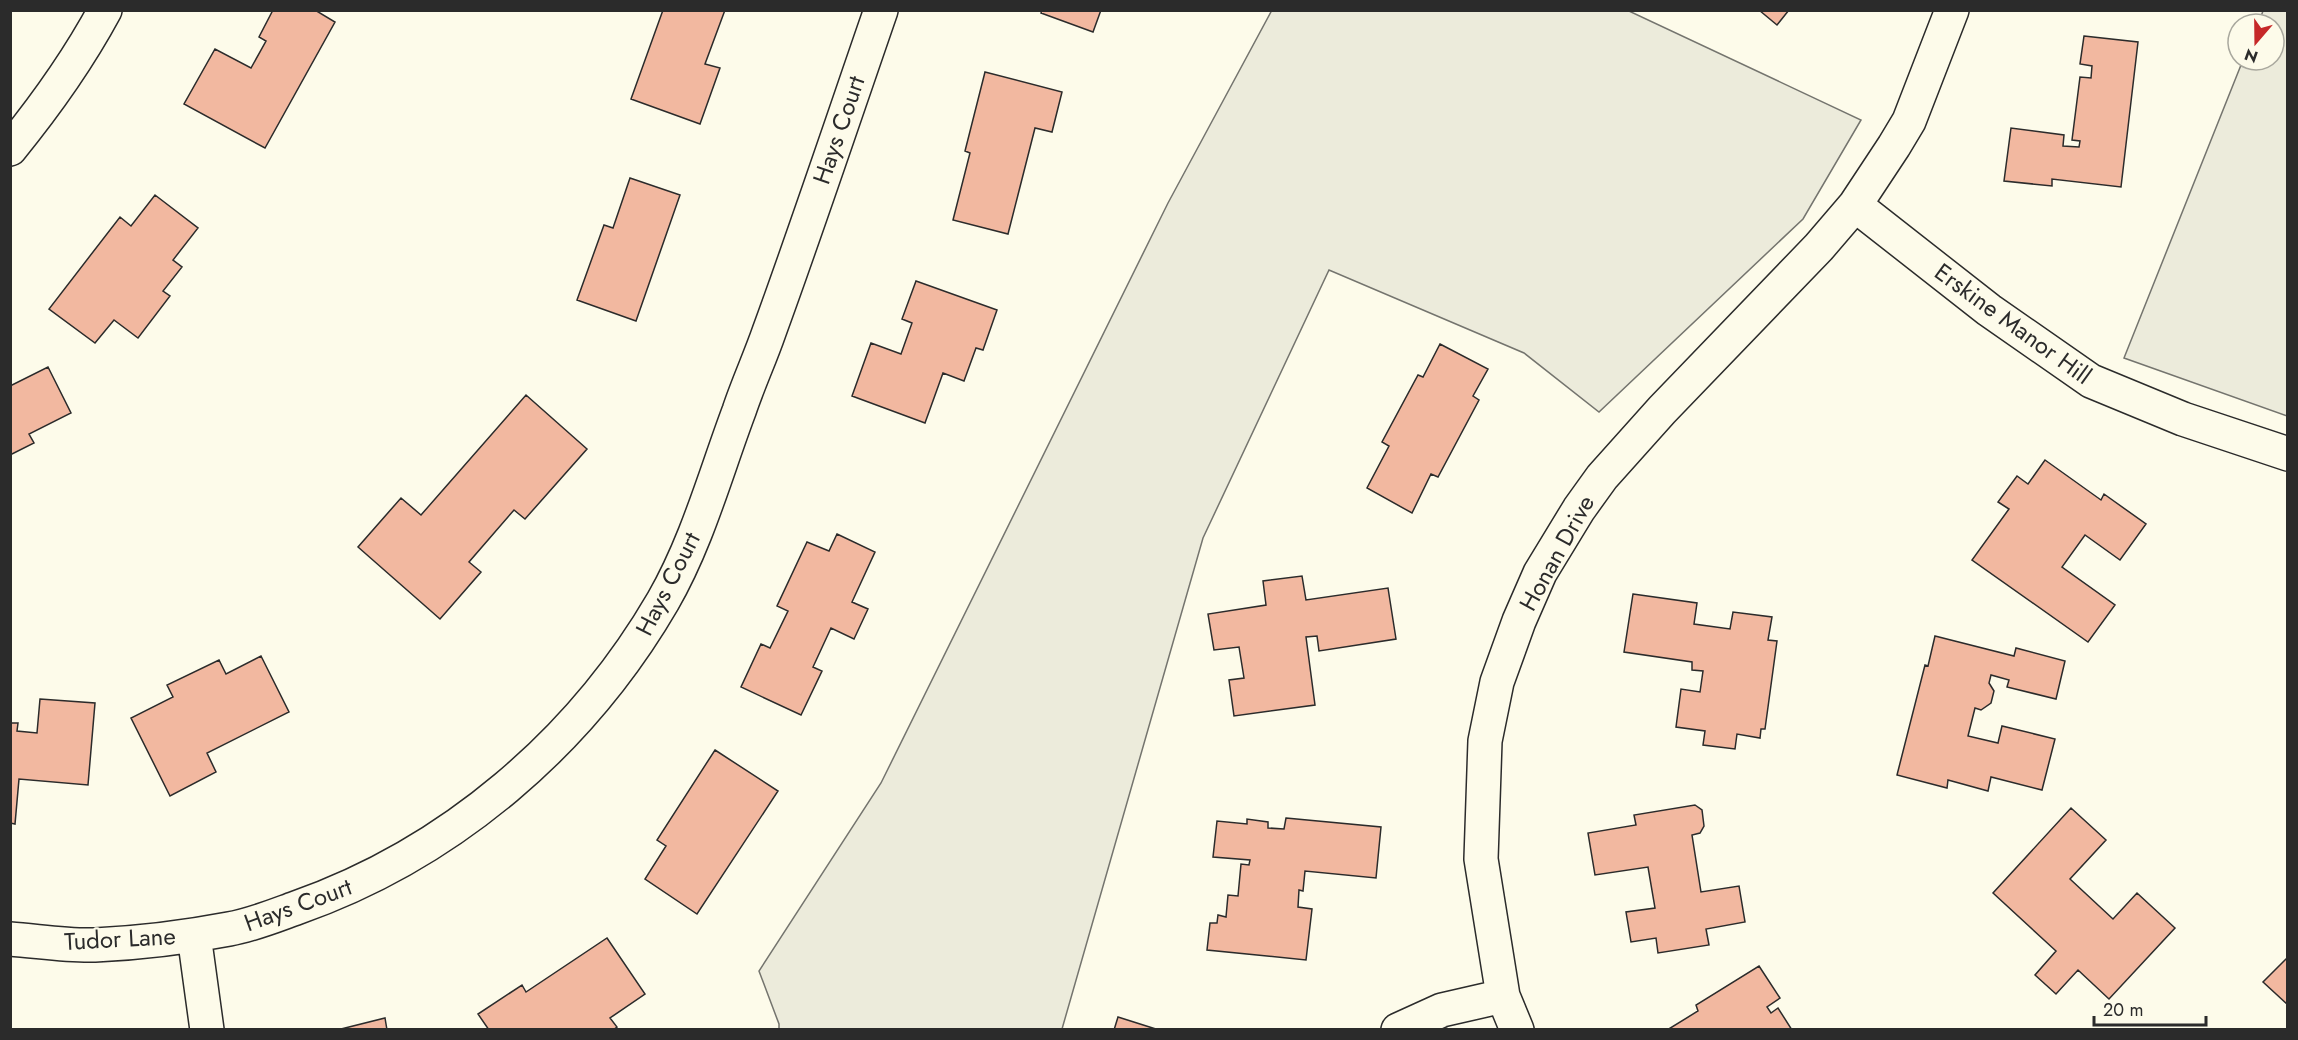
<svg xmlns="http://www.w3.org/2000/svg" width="2298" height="1040" viewBox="0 0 2298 1040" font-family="Jost,sans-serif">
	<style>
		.green { fill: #ecebdb; stroke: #74746e; stroke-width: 1.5 }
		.building { fill: #f2b8a0; stroke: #2b2b2b; stroke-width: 1.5 }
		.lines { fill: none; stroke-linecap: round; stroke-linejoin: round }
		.street-casing { stroke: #2b2b2b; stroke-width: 36 }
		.street { stroke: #fdfbea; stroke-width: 33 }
		.labels { text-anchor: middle; stroke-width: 4.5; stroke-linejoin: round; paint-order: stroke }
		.street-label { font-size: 24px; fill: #2b2b2b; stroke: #fdfbea }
	</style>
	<rect width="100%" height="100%" fill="#fdfbea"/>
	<path class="green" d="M1272 10 1629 11 1861 120 1803 219 1599 412 1524 353 1329 270 1203 538 1062 1029H779V1024L759 971 881 783 1168 203Z
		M2263 11H2287V416L2124 358 2243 60H2274V24H2258Z"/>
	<path class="building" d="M273 10H315L335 22 265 148 184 104 215 49 251 68 266 41 259 37Z
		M663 10H725L705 64 720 68 700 124 631 99Z
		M1042 10H1101L1093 32 1041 13Z
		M1759 10H1789L1777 25Z
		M2084 36 2138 42 2121 187 2052 179V186L2004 181 2011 128 2064 135 2063 146 2079 147 2080 141 2072 140 2080 77 2091 78 2092 66 2080 64Z
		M985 72 1062 92 1052 132 1035 128 1008 234 953 220 970 153 965 151Z
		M630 178 680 195 636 321 577 300 604 225 613 228Z
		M155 195 198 228 173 260 182 267 163 291 170 296 138 338 114 320 95 343 49 309 120 217 131 226Z
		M916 281 997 310 983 350 976 348 964 381 943 373 925 423 852 396 871 343 901 354 912 323 902 319Z
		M1440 344 1488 369 1473 396 1479 400 1438 477 1431 474 1412 513 1367 488 1389 446 1382 442 1418 375 1423 377Z
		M48 367 71 413 29 434 34 443 10 455V386Z
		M526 395 587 449 525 519 514 510 469 562 481 572 440 619 358 547 401 498 421 515Z
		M2045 460 2101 500 2104 494 2146 524 2120 560 2085 535 2062 567 2115 605 2088 642 1972 560 2009 509 1998 502 2017 476 2028 484Z
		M837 534 875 552 852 602 868 609 854 639 831 628 813 667 822 671 801 715 741 687 761 644 770 648 788 611 777 606 807 542 829 551Z
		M1302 576 1306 600 1388 588 1396 639 1319 651 1317 636 1306 637 1315 705 1234 716 1229 680 1244 678 1239 647 1214 650 1208 614 1266 605 1263 581Z
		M1633 594 1697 603 1694 624 1730 629 1733 612 1772 617 1768 640 1777 641 1765 729H1761L1760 738 1737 734 1735 749 1703 745 1705 731 1676 727 1681 689 1700 692 1703 671 1692 670V662L1624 652Z
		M1935 636 2014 656 2016 648 2065 661 2056 699 2007 687 2009 680 1991 675 1989 683 1994 691 1991 703 1981 710 1975 708 1968 736 1998 743 2002 726 2055 739 2042 790 1991 777 1988 791 1948 780 1947 788 1897 775 1925 665 1928 666Z
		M261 656 289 712 207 753 216 772 170 796 131 718 173 697 167 685 219 660 226 674Z
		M40 699 95 703 88 785 19 779 15 824 10 823V723H18L17 731 37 733Z
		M715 750 778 791 697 914 645 879 666 846 657 840Z
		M1695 805 1702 810 1704 826 1700 833 1692 835 1701 892 1739 886 1745 922 1706 929 1709 945 1658 953 1656 938 1631 942 1626 912 1655 908 1648 867 1595 875 1588 833 1636 825 1634 815Z
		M2071 808 2106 840 2070 879 2113 919 2137 893 2175 928 2109 999 2078 970 2056 994 2035 975 2056 951 1993 893Z
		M1286 818 1381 827 1376 878 1305 871 1303 891 1299 890 1298 907 1312 909 1306 960 1207 950 1210 923H1217L1218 915 1226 917 1228 895 1238 896 1241 864 1249 865 1250 860 1213 857 1217 821 1247 824V819L1268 822V828L1284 829Z
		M607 938 645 994 610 1018 617 1027 613 1030H489L478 1014 522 985 526 992Z
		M2288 957V1005L2263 982Z
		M1759 966 1780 998 1767 1007 1771 1013 1778 1008 1792 1030H1667L1698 1011 1696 1005Z
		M1118 1017 1159 1030H1114Z
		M385 1018 387 1030H337Z"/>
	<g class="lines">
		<g class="street-casing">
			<path id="street" d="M10 149C46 105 78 60 105 10
				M1855 205 1989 310 2091 381 2183 419 2288 454
				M194 935 207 1030
				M10 939C38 941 67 946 95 945 138 943 187 937 229 929 252 925 274 916 296 908 450 854 581 742 663 601 697 542 715 475 739 411 748 384 760 358 769 332 808 225 844 117 881 10
				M1398 1030 1442 1010 1503 996
				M1517 1030 1503 996 1481 859 1485 741 1497 682 1519 621 1540 573 1579 509 1602 477 1662 410 1819 247 1855 205 1894 146 1909 121 1952 10"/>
		</g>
		<use href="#street" class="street"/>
	</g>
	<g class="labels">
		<g class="street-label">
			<text transform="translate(839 130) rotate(-71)" y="8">Hays Court</text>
			<text transform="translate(2013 324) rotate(36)" y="8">Erskine Manor Hill</text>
			<text transform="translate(1557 553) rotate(-61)" y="8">Honan Drive</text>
			<text transform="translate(668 584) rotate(-63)" y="8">Hays Court</text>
			<text transform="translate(298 905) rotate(-20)" y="8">Hays Court</text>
			<text transform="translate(120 939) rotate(-3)" y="8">Tudor Lane</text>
		</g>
	</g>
	<rect width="2298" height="1040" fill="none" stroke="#2b2b2b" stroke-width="24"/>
	<g transform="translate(2256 42) rotate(200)"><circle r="28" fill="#fdfbea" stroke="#a9a89e" stroke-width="1.5"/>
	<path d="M0-4.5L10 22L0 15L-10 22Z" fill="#c62828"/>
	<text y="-9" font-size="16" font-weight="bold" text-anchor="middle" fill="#2b2b2b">N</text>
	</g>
	<path d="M2094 1016v9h112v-9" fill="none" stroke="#2b2b2b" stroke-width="3"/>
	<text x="2103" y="1016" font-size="18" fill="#2b2b2b" stroke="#fdfbea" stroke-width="4.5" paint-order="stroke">20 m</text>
</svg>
